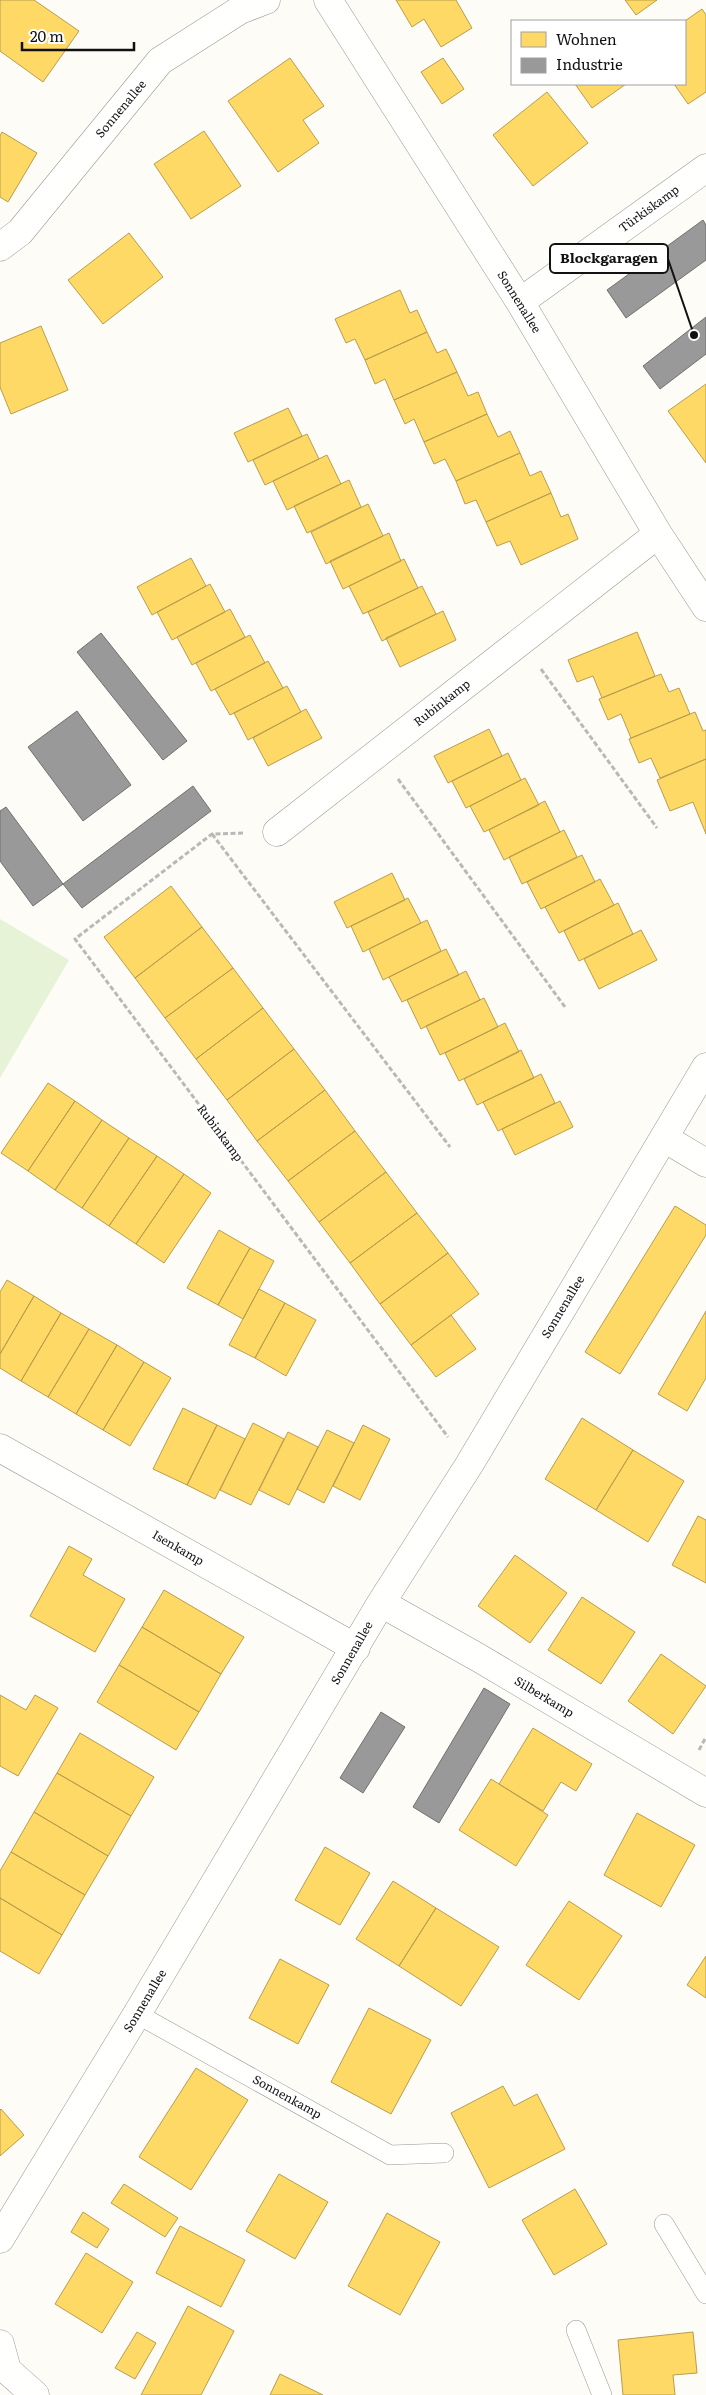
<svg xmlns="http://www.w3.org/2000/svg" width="706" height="2395" viewBox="0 0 706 2395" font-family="Literata,serif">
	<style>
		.green { fill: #e7f3d7 }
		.homes { fill: #ffd966; stroke: #b89d4c }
		.industry { fill: #999; stroke: #707070 }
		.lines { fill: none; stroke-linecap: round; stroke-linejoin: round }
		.lane-casing { stroke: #979795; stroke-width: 20 }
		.street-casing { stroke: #979795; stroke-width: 29 }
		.path { stroke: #b9b9b8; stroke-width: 3; stroke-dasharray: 5 2.5; stroke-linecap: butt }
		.lane { stroke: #fffffe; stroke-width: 19 }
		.street { stroke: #fffffe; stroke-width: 28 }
		.labels { text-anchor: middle; stroke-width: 5; stroke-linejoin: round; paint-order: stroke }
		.street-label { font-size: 12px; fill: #111; stroke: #fff }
		.leader { fill: none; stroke: #111; stroke-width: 2 }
		.callout-dot { fill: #111; stroke: #fff; stroke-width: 2 }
		.callout { fill: #fff; stroke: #111; stroke-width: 2 }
		.callout-label { font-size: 14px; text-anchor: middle; font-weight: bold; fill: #111 }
	</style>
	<rect width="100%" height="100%" fill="#fdfcf7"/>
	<path class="green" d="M0 919 69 960 0 1078Z"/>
	<path class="homes" d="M0 0H34L79 31 43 82 0 51Z
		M396 0H456L472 28 441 47 424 19 412 27Z
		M625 0H657L636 15Z
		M702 9 706 15V92L688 104 674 84H685V21Z
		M290 58 324 106 303 120 319 143 278 172 228 101Z
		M443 58 464 89 442 104 421 72Z
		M575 84H626L592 108Z
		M547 92 588 143 533 186 493 135Z
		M204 131 241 186 191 219 154 164Z
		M2 132 37 153 8 202 0 197V136Z
		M129 233 163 277 103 324 68 280Z
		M400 290 410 313 417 310 427 332 365 360 355 339 346 343 335 319Z
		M41 326 68 390 11 414 0 387V343Z
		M427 332 437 353 446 349 457 372 394 400 385 379 375 384 365 360Z
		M457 372 468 396 478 392 487 414 424 442 414 419 405 424 394 400Z
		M706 384V463L668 411Z
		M288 408 302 436 248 462 234 433Z
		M487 414 498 437 510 431 520 453 456 481 445 459 434 464 424 442Z
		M307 434 319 459 265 485 253 460Z
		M520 453 530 476 541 471 551 493 486 522 476 500 465 504 456 481Z
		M327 455 341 484 287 510 273 481Z
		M349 480 361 507 307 533 294 506Z
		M551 493 561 517 568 514 578 539 521 565 510 541 497 546 486 522Z
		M368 504 383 536 326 564 311 532Z
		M389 533 401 561 343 589 330 561Z
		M191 558 206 586 152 615 137 587Z
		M404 559 418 588 363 614 349 586Z
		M210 584 225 612 172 640 157 612Z
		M422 586 436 614 382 641 368 612Z
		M230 609 245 637 192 665 177 637Z
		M443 611 456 640 400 667 386 638Z
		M637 632 655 676 602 698 593 676 577 682 568 660Z
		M250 635 265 663 211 691 196 663Z
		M268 661 283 688 230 715 215 689Z
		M661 674 669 692 679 688 690 714 631 738 621 714 608 720 599 699Z
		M287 686 301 712 248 740 234 713Z
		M306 709 322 738 268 766 253 738Z
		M695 712 703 731 706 730V759L660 778 651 758 639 763 629 739Z
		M489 729 502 756 448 783 434 756Z
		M508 753 521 780 466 808 452 781Z
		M706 759V834L693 802 670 811 657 780Z
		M525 778 539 805 484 832 470 806Z
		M545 801 560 832 504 860 489 830Z
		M564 830 577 857 522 884 509 857Z
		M582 855 595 882 541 909 527 882Z
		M392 873 405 900 347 928 334 902Z
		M600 879 614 905 559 933 545 907Z
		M171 886 202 927 135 978 104 937Z
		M408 898 421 923 363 952 351 926Z
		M618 903 633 934 579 961 564 931Z
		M427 920 441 951 383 980 369 949Z
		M202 927 233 968 165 1018 135 978Z
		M641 930 657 960 599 989 584 959Z
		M446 949 459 975 402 1002 389 977Z
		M233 968 263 1008 196 1059 165 1018Z
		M466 971 480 1000 421 1029 407 1000Z
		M484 998 498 1027 440 1055 426 1026Z
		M263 1008 294 1049 227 1100 196 1059Z
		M505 1023 519 1052 459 1081 445 1053Z
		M294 1049 325 1090 257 1141 227 1100Z
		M521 1050 534 1078 477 1105 464 1079Z
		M541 1074 555 1103 498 1131 483 1102Z
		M48 1083 75 1101 28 1171 1 1153Z
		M325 1090 355 1131 288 1181 257 1141Z
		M75 1101 102 1120 55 1190 28 1171Z
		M560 1101 573 1127 515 1155 502 1129Z
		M102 1120 129 1138 82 1208 55 1190Z
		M355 1131 386 1172 319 1222 288 1181Z
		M129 1138 157 1156 109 1226 82 1208Z
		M157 1156 184 1174 136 1244 109 1226Z
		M386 1172 417 1213 350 1263 319 1222Z
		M184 1174 211 1193 164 1263 136 1244Z
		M675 1206 706 1225V1235L620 1374 585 1352Z
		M417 1213 448 1253 380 1304 350 1263Z
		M219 1230 250 1248 218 1305 187 1288Z
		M250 1248 274 1261 243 1319 218 1305Z
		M448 1253 479 1294 411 1345 380 1304Z
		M7 1280 34 1296 0 1354V1292Z
		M259 1289 285 1303 255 1358 229 1345Z
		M34 1296 61 1313 21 1381 0 1368V1354Z
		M285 1303 316 1320 286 1376 255 1358Z
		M706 1311V1378L687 1411 658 1394Z
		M61 1313 89 1329 48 1397 21 1381Z
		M451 1315 476 1349 436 1377 411 1345Z
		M89 1329 117 1345 76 1414 48 1397Z
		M117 1345 144 1362 103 1430 76 1414Z
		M144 1362 171 1378 130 1446 103 1430Z
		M183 1408 217 1425 187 1485 153 1469Z
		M582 1418 633 1450 596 1510 545 1479Z
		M253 1423 284 1439 251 1505 220 1490Z
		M217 1425 245 1439 215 1499 187 1485Z
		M363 1425 390 1439 360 1500 333 1486Z
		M327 1430 354 1443 324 1503 297 1489Z
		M288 1432 318 1447 289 1505 259 1490Z
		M633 1450 684 1481 648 1542 596 1510Z
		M698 1516 706 1520V1583L672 1565Z
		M69 1546 92 1559 83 1575 125 1599 95 1652 30 1616Z
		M515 1555 567 1593 530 1643 478 1606Z
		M164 1590 244 1637 221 1674 142 1627Z
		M582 1597 635 1632 601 1684 548 1650Z
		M142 1627 221 1674 199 1712 119 1665Z
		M661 1654 706 1686 673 1734 628 1701Z
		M119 1665 199 1712 176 1750 97 1702Z
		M0 1695 26 1710 35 1695 58 1708 18 1776 0 1766Z
		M533 1728 592 1764 576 1791 561 1782 543 1811 499 1784Z
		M80 1733 154 1777 131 1816 57 1773Z
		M57 1773 131 1816 108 1856 34 1812Z
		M491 1779 548 1815 516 1866 459 1830Z
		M34 1812 108 1856 85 1895 11 1852Z
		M637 1813 695 1845 661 1907 604 1875Z
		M325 1847 370 1873 340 1925 295 1900Z
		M11 1852 85 1895 62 1935 0 1898V1871Z
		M393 1881 436 1908 399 1966 356 1939Z
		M0 1898 62 1935 39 1974 0 1951Z
		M569 1901 622 1936 579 2000 526 1965Z
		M436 1908 499 1947 461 2006 399 1966Z
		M706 1956V1998L687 1985Z
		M280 1959 329 1985 298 2044 249 2018Z
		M369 2008 431 2040 391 2114 331 2082Z
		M196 2068 248 2100 191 2190 139 2157Z
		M503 2086 514 2106 537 2094 565 2149 489 2188 451 2113Z
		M1 2109 24 2135 0 2156V2110Z
		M279 2174 328 2202 295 2259 246 2231Z
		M124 2184 178 2218 165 2237 111 2203Z
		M575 2189 607 2244 554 2275 522 2220Z
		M83 2212 109 2229 97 2248 71 2232Z
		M387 2213 440 2242 400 2315 348 2286Z
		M180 2226 245 2260 221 2307 156 2273Z
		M86 2253 133 2282 102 2333 55 2304Z
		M188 2306 234 2331 201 2395H141Z
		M137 2332 156 2343 135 2379 115 2368Z
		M693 2332 697 2373 673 2375 675 2395H623L618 2340Z
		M280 2374 323 2395H270Z"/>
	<path class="industry" d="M703 220 706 225V260L626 318 607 290Z
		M706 317V354L660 389 643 366Z
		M101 633 187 741 163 760 77 652Z
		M77 711 131 785 83 821 28 747Z
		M193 786 211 811 82 908 63 884Z
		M6 807 63 884 33 906 0 861V811Z
		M484 1688 510 1704 439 1823 413 1807Z
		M381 1712 405 1727 363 1793 340 1778Z"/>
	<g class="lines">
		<g class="lane-casing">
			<path id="lane" d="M137 2014 390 2155 444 2153
				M664 2224 706 2294
				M576 2330 602 2395"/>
		</g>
		<g class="street-casing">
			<path id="street" d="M328 0 520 302 658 534 706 607
				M0 247 20 232 160 61 240 10 266 0
				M520 302 706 168
				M277 832 658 534
				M664 1138 706 1163
				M0 1448 356 1648
				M381 1603 479 1658 706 1793
				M0 2239 137 2014 381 1603 469 1465 706 1067
				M0 2344 7 2370 35 2395"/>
		</g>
		<path class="path" d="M541 669 657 828
			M398 779 565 1007
			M243 833 212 834 75 939 448 1437
			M212 834 450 1147
			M699 1750 706 1737"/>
		<use href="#lane" class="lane"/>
		<use href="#street" class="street"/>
	</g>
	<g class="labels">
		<g class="street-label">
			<text transform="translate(121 109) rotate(-50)" y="4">Sonnenallee</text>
			<text transform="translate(649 209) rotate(-36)" y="4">Türkiskamp</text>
			<text transform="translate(519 302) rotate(58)" y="4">Sonnenallee</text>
			<text transform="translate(442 703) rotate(-38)" y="4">Rubinkamp</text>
			<text transform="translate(220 1133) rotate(53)" y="4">Rubinkamp</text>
			<text transform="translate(563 1307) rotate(-59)" y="4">Sonnenallee</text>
			<text transform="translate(178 1548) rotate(30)" y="4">Isenkamp</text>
			<text transform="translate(352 1653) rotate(-60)" y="4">Sonnenallee</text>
			<text transform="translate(544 1697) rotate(31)" y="4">Silberkamp</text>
			<text transform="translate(145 2001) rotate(-59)" y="4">Sonnenallee</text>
			<text transform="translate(287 2097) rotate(29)" y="4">Sonnenkamp</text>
		</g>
	</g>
	<path class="leader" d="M694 335L668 259"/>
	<circle class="callout-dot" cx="694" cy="335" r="5"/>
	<rect class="callout" x="550" y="244" width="118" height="29" rx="5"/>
	<g class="callout-label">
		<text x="609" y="263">Blockgaragen</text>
	</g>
	<rect x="511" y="20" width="175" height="65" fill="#ffffff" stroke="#a0a0a0"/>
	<rect x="521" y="32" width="25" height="15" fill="#ffd966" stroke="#a0a0a0"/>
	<text x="556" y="45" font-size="15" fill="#111111">Wohnen</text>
	<rect x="521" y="58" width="25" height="15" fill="#999999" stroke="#a0a0a0"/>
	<text x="556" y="70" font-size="15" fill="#111111">Industrie</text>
	<path d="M22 42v8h112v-8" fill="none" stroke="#111111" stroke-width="2.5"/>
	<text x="30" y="42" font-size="15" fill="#111111" stroke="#ffffff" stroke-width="4" paint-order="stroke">20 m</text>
</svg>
